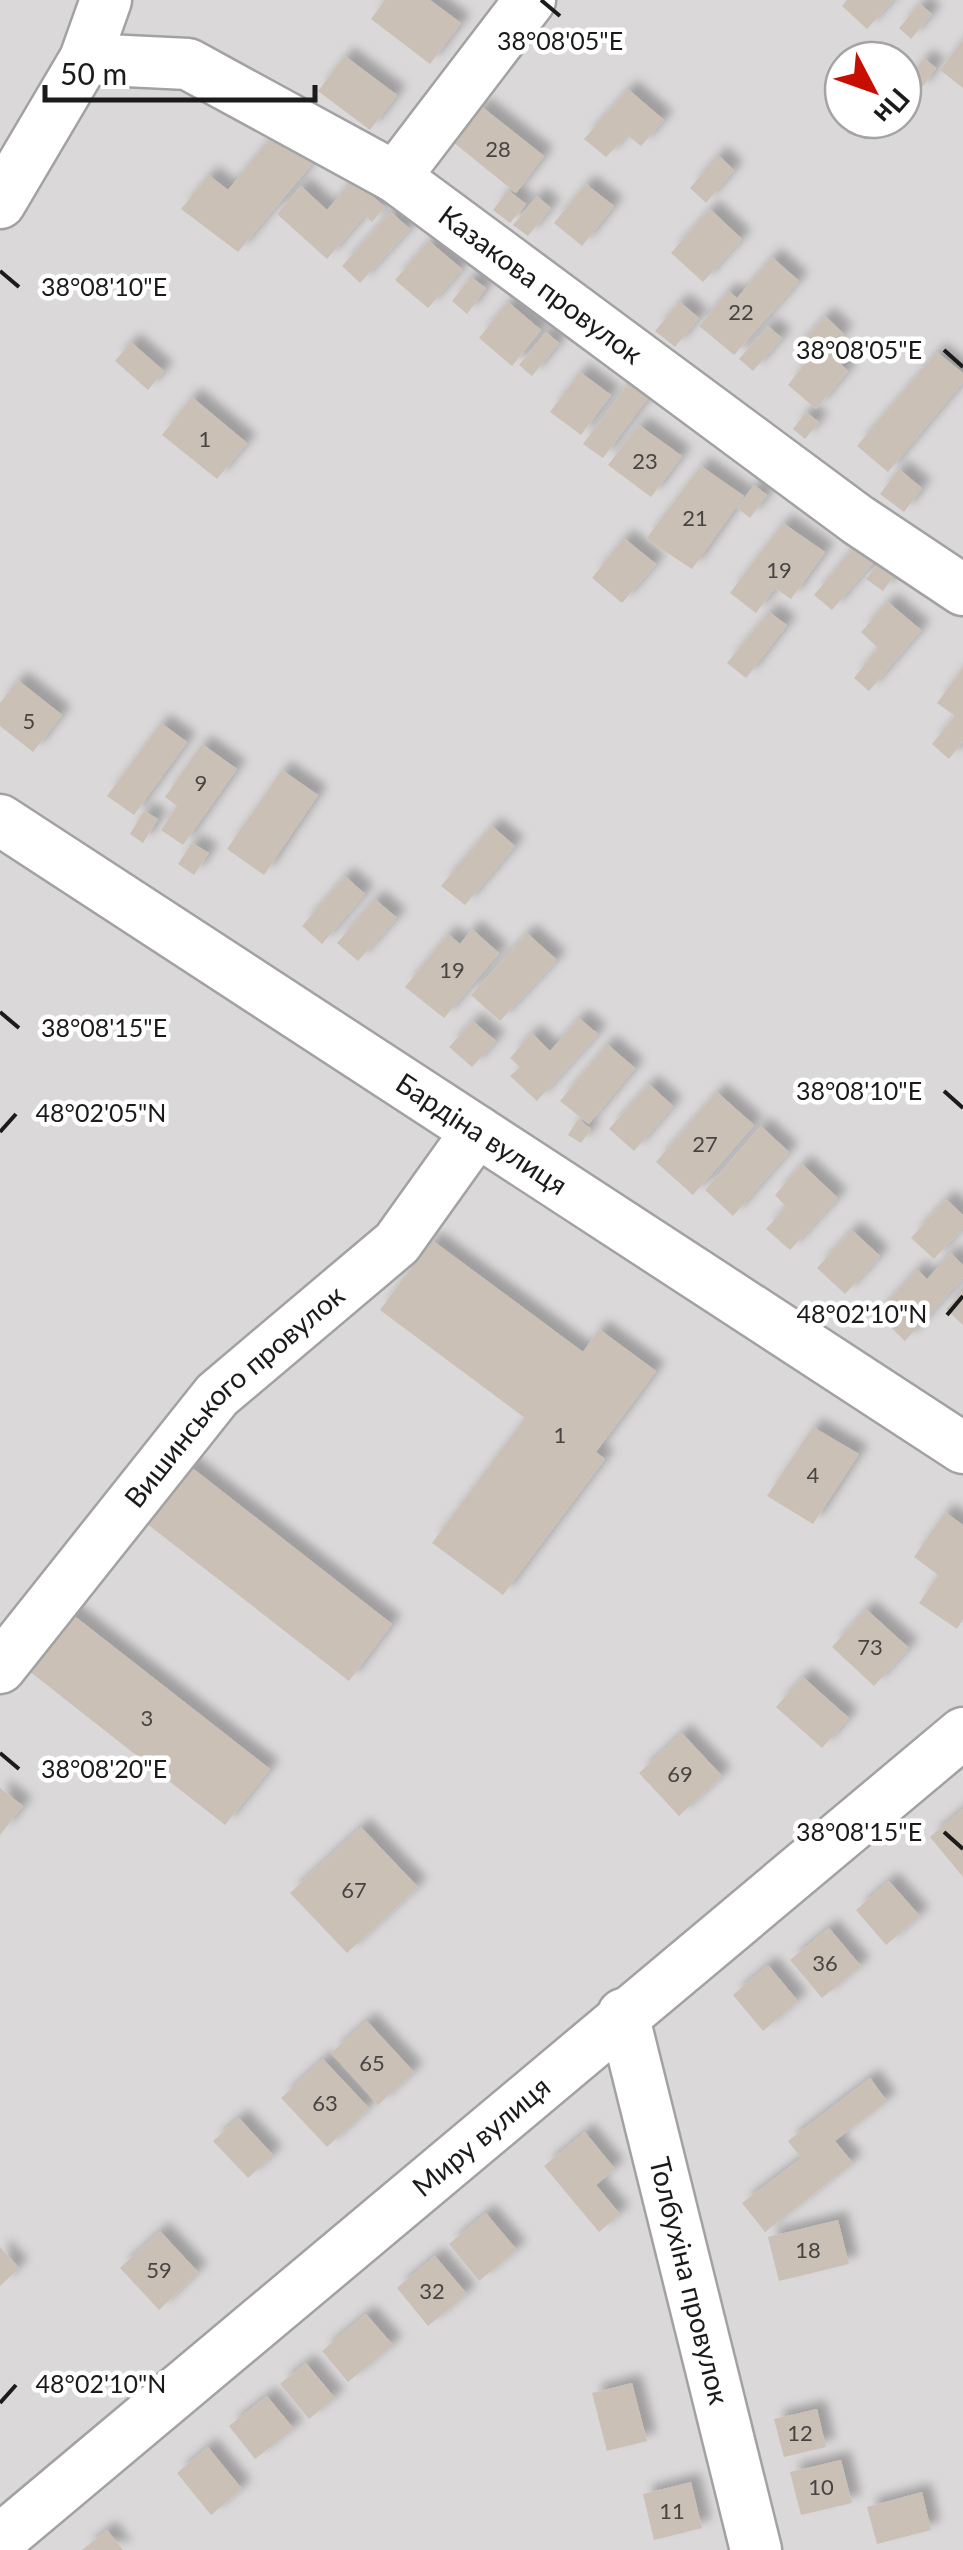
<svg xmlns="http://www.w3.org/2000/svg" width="963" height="2550" viewBox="0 0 963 2550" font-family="Lato,sans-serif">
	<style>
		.residential { fill: #dad8d8; fill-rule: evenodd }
		.building { fill: #cac0b6; filter: url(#shadow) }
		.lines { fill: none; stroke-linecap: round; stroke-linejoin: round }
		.minor-casing { stroke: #a2a2a2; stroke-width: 55 }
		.minor { stroke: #fff; stroke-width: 50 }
		.ticks { fill: none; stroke: #1b1b1b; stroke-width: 4 }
		.labels { text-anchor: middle; stroke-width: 9; stroke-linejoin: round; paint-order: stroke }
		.number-label { font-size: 22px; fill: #474442 }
		.street-label { font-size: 28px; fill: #1b1b1b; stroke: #fff }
		.ticks-label { font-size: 25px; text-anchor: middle; fill: #1b1b1b; stroke: #fff; stroke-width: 9; stroke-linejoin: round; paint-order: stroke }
	</style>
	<defs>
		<filter id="shadow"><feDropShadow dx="9" dy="-9" stdDeviation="5" flood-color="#0004"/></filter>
	</defs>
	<rect width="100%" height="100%" fill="#eeeae0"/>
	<path class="residential" d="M0 0H963V2550H0ZM843 60H903V120H843Z"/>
	<path class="building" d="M385 0H430L461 23 430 64 371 19Z
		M847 0H893L867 29 842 6Z
		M920 4 932 14 911 39 899 28Z
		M963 40V88L940 70Z
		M345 56 397 95 370 130 318 91Z
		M924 58 936 68 920 90 907 81Z
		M628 89 664 120 641 146 627 135 606 157 584 139Z
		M481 106 544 156 516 193 453 142Z
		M279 128 317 158 238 252 181 209 209 175 228 190Z
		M718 155 734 170 706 203 690 188Z
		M353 179 385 207 372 222 365 215 327 259 277 214 301 186 327 210Z
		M586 184 614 206 582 246 554 223Z
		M508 190 526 204 510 223 493 210Z
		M537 196 551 208 528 236 513 225Z
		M710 209 742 239 703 282 671 253Z
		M391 212 410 229 360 283 342 266Z
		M429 241 462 269 428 308 395 280Z
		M772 257 799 281 734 355 699 326 728 291 737 298Z
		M471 277 486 288 467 314 452 301Z
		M508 302 541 330 512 366 479 338Z
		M680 302 699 318 675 347 655 331Z
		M825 316 844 334 829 352 848 371 816 409 788 385 807 361 795 350Z
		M768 326 782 338 753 371 739 359Z
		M546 332 559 343 532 376 519 365Z
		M131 342 164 371 148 390 115 361Z
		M937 352 963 373V382L888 472 857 446Z
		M580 372 611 395 581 435 550 412Z
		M628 384 648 398 603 458 583 444Z
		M192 397 247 443 217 479 162 435Z
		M806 412 819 422 805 439 793 429Z
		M639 425 682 456 651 497 608 465Z
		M701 466 744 496 692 569 646 539Z
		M899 469 922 488 904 512 880 494Z
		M754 485 767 495 750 518 737 508Z
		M783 523 825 552 791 599 775 588 756 613 730 593Z
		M624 538 656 564 622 603 592 578Z
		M857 544 876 559 832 610 814 595Z
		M880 561 897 572 883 591 866 579Z
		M888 602 921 630 869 691 854 678 878 648 861 632Z
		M769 612 787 625 746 678 727 663Z
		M963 668V741L949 759 932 744 955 716 937 703Z
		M18 680 62 715 33 752 0 726V703Z
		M161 723 187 742 134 815 107 796Z
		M202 744 237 769 183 845 161 830 177 806 165 797Z
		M282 770 318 795 264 875 227 849Z
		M144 811 158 819 143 843 130 834Z
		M492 826 515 846 465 905 441 886Z
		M192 843 209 853 194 875 178 864Z
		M345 876 365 894 322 944 302 926Z
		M375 899 397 918 358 961 337 943Z
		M472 929 499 953 444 1018 405 987 448 934 460 944Z
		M527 933 557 960 500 1021 471 995Z
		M579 1018 598 1034 537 1101 510 1076 520 1067 510 1058 532 1033 550 1051Z
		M473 1021 496 1041 472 1067 449 1047Z
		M607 1044 635 1068 589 1124 560 1101Z
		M649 1084 673 1106 634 1151 609 1129Z
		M717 1092 754 1125 693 1195 656 1162Z
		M578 1119 591 1129 581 1143 568 1135Z
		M761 1126 789 1152 733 1216 705 1190Z
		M802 1164 838 1198 790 1250 766 1229 786 1207 775 1195Z
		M946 1199 963 1215V1228L934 1259 911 1238Z
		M852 1230 880 1256 845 1294 817 1268Z
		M432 1240 583 1352 599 1329 656 1371 596 1452 605 1459 503 1595 432 1543 525 1418 380 1310Z
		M951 1253 963 1265V1278L905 1341 877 1314 917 1269 927 1279Z
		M963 1291V1325L946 1309Z
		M813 1427 859 1454 813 1524 767 1496Z
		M186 1463 392 1624 349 1681 142 1520Z
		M945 1512 963 1525V1619L957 1629 919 1603 938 1575 914 1557Z
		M866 1609 909 1648 874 1686 832 1647Z
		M68 1611 270 1769 225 1825 24 1667Z
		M803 1677 849 1718 822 1748 776 1707Z
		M682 1733 722 1776 679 1816 639 1773Z
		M0 1788 23 1806 0 1835Z
		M963 1809V1877L930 1837Z
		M361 1827 418 1887 347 1953 290 1893Z
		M889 1881 920 1916 886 1945 856 1910Z
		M829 1928 861 1966 822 1998 790 1960Z
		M768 1965 798 2001 763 2031 733 1995Z
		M367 2021 414 2072 378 2105 331 2053Z
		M323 2059 369 2108 327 2147 281 2098Z
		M870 2078 887 2101 835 2141 853 2163 765 2232 742 2203 801 2158 788 2141Z
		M239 2118 273 2155 248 2178 213 2141Z
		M585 2132 615 2169 596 2185 620 2214 599 2232 544 2166Z
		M486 2213 517 2250 479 2281 449 2244Z
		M838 2220 849 2264 779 2281 768 2237Z
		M160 2231 198 2272 159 2310 120 2268Z
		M0 2247 19 2268 0 2286Z
		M435 2256 467 2294 428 2326 397 2288Z
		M366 2314 393 2345 348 2382 322 2351Z
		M306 2363 335 2398 309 2419 280 2384Z
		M632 2383 647 2441 607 2451 592 2393Z
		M267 2396 294 2429 255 2459 229 2426Z
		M817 2409 826 2447 784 2457 774 2419Z
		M208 2447 242 2489 211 2515 177 2473Z
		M841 2460 852 2503 801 2515 790 2472Z
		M691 2482 702 2528 654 2540 643 2494Z
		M922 2492 931 2530 877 2544 867 2507Z
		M107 2530 123 2550H82Z"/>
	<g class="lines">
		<g class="minor-casing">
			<g id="minor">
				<path id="s1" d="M85 59 188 64 395 177 858 520 963 590"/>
				<path d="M395 177 530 0"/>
				<path d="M0 203 85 59 106 0"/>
				<path id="s2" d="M0 820 963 1448"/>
				<path id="s3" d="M0 1668 217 1395 397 1243 477 1131"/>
				<path id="s4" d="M623 2014 756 2550"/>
				<path id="s5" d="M0 2540 963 1733"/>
			</g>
		</g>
		<use href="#minor" class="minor"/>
	</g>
	<path class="ticks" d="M541 0 560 16M0 271 19 287M944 350 963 367M0 1012 19 1028M944 1091 963 1108M0 1132 16 1114M947 1315 963 1296M0 1753 19 1769M944 1832 963 1849M0 2403 16 2385"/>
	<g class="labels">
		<g class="number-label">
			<text x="498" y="157">28</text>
			<text x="741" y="320">22</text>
			<text x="205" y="447">1</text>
			<text x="645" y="469">23</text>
			<text x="695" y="526">21</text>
			<text x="779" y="578">19</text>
			<text x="29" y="729">5</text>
			<text x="201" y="791">9</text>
			<text x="452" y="978">19</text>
			<text x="705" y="1152">27</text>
			<text x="560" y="1443">1</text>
			<text x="813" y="1483">4</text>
			<text x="870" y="1655">73</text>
			<text x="147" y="1726">3</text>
			<text x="680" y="1782">69</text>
			<text x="354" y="1898">67</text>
			<text x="825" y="1971">36</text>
			<text x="372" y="2071">65</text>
			<text x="325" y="2111">63</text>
			<text x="808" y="2258">18</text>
			<text x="159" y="2278">59</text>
			<text x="432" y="2299">32</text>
			<text x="800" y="2441">12</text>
			<text x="821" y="2495">10</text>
			<text x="672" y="2519">11</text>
		</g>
		<g class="street-label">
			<text dy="10" stroke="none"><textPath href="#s1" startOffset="520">Казакова провулок</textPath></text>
			<text dy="10" stroke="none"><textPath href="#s2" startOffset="575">Бардіна вулиця</textPath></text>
			<text dy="10" stroke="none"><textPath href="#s3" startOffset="360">Вишинського провулок</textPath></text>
			<text dy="10" stroke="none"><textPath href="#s5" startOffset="628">Миру вулиця</textPath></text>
			<text dy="10" stroke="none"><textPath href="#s4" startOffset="275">Толбухіна провулок</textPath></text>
		</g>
	</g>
	<g class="ticks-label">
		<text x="560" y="50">38°08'05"E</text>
		<text x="104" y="296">38°08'10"E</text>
		<text x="859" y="359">38°08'05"E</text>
		<text x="104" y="1037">38°08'15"E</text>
		<text x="859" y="1100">38°08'10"E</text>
		<text x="101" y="1122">48°02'05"N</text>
		<text x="862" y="1323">48°02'10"N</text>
		<text x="104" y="1778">38°08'20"E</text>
		<text x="859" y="1841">38°08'15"E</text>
		<text x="101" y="2393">48°02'10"N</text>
	</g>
	<g transform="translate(873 90) rotate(131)"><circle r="48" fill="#ffffff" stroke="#a4a4a4" stroke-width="2.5"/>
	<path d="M0-8L18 38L0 25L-18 38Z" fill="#c70e00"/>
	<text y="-15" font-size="28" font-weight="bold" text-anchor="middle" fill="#1b1b1b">Пн</text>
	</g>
	<path d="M45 85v15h270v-15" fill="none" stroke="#1b1b1b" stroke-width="5"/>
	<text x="60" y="85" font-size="30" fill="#1b1b1b" stroke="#ffffff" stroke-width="8" paint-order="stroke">50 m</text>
</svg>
